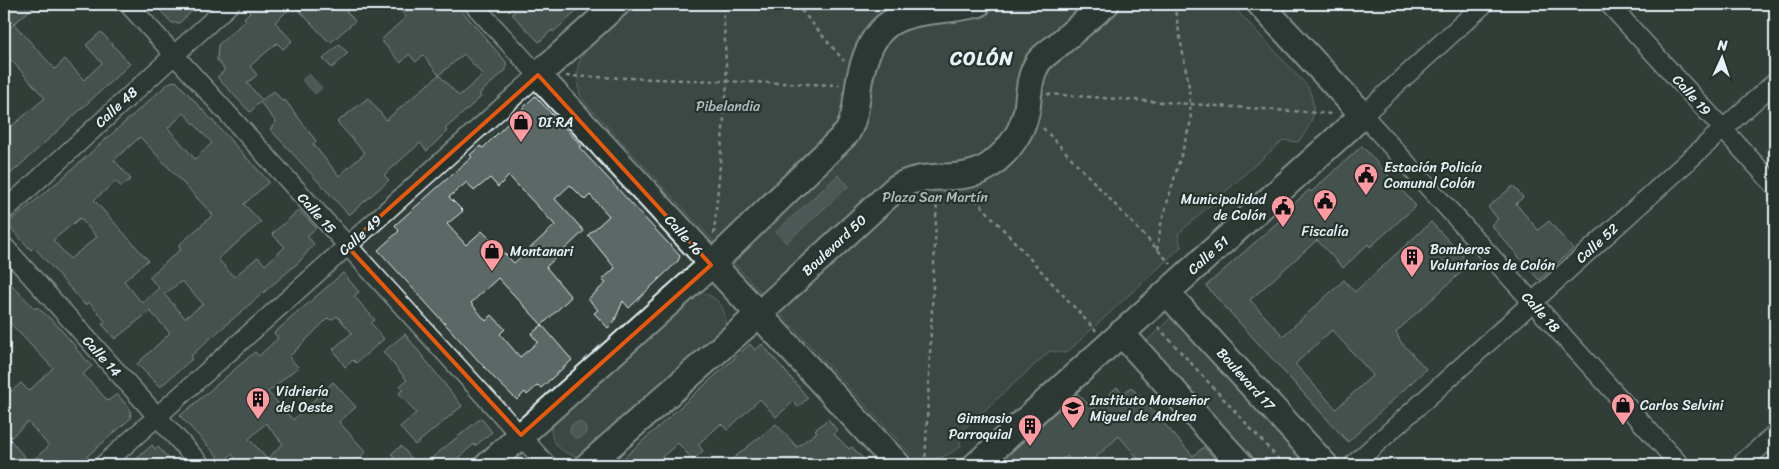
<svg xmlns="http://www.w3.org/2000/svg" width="1779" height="469" viewBox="0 0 1779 469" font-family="Sriracha,sans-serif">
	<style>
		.built { fill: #3f4b46 }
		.green { fill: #495651; stroke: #98a4a4 }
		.water { fill: #6d7978; stroke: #9ea9ab }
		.building { fill: #5c6865; stroke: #e8f1f8; fill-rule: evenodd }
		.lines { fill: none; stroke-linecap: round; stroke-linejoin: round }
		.minor-casing { stroke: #e8f1f8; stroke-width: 21 }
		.secondary-casing { stroke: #e8f1f8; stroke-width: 29 }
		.path { stroke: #e8f1f8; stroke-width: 2.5; stroke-dasharray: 4 4; stroke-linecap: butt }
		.minor { stroke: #26332d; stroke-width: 18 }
		.secondary { stroke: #26332d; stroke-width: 25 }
		.marked { fill: none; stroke: #e8590c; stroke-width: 4; stroke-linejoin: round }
		.labels { text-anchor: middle; stroke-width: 4.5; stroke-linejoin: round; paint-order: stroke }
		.street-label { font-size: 14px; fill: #e8f1f8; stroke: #26332d }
		.park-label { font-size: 14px; fill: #b0bbbe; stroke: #26332d }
		.poi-label { font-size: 14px; fill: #e8f1f8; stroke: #26332d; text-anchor: start }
		.district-label { font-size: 19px; font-weight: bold; letter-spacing: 1px; fill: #e8f1f8; stroke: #26332d }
	</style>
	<rect width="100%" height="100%" fill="#323e39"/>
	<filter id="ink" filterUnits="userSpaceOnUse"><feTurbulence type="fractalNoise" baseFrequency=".02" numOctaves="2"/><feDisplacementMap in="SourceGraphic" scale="10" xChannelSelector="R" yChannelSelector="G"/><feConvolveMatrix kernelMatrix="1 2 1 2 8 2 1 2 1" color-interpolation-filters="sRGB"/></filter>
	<g filter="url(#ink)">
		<path class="built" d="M1077 392 1144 465H994L1052 414Z"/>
		<path class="green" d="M637 4H1231L1308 87C1318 112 1314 121 1298 142L1283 140 1178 234 1181 247 1066 353 1050 351 958 434 961 446C945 458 934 461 914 458L581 98C578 87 575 74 579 63 589 39 618 21 637 4Z
			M694 293C716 292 728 308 725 329L583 457C561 455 547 442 552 420Z
			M1178 311 1317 465H1245L1138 349Z"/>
		<path class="water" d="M309 74 322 88 315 94 302 80Z
			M838 175 849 186 786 243 776 232Z
			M570 430a8 8 0 1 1 16 0a8 8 0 1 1-16 0Z"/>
		<path class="building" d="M4 4H37L14 24 4 13Z
			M154 4H200L179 23H172Z
			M253 4H340L355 21 330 43 294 5 275 22 292 41 283 49 277 43 250 66 257 75 247 83 262 100 274 91 283 102 285 100 316 141 313 144 339 176 365 153 337 122 368 98 386 120 439 75 423 55 416 62 409 54 401 63 381 40 406 17 395 4H456L506 62V70L479 94 481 97 445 129 447 131 427 151 420 143 384 175 389 180 349 215 270 129 276 122 260 102 250 112 217 77 225 70 217 60 218 45 246 20 244 18 250 12 247 9ZM464 54 483 75 459 96 439 75Z
			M507 4H585L553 32 552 30 539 42 512 14 515 12Z
			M14 24 55 69 65 59 84 80 102 63 86 45 101 32 130 64 4 180V117L12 126 45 98 4 52V33Z
			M339 44 348 53 332 68 323 59Z
			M176 81 269 182 244 204 261 222 218 259 234 277 258 257 265 265 285 247 272 234 299 210 316 228 307 236 314 244 299 262 206 342 190 357 192 359 160 387 137 364 170 333 150 311 115 339 102 324 106 322 89 302 85 305 34 247 31 250 7 224 59 181 170 82ZM184 113 212 143 195 159 168 128ZM140 137 213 215 178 246 181 249 149 277 159 288 142 303 124 281 148 260 94 200 116 181 121 187 131 179 114 160ZM80 218 97 237 70 259 53 240ZM182 281 203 304 185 318 164 294Z
			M535 96 582 146 579 147 680 256 678 261 629 308 623 301 614 322 608 328 594 313 598 310 588 299 606 283 602 280 615 268 588 235 609 216 590 195 585 200 570 185 555 199 584 231 546 267 571 297 542 325 572 360 541 388 538 385 527 395 525 392 517 400 494 378 378 250 399 231 395 225 472 157 470 155 480 146 483 148ZM509 176 555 225 514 263 482 231 466 245 447 224 463 211 449 197 467 182 474 191 490 178 498 187ZM498 278 542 325 531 334 538 342 520 357 500 334 505 329 492 315 486 321 471 303Z
			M1362 146 1416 206 1370 247 1368 244 1343 268 1317 240 1250 300 1283 336 1344 280 1355 292 1431 222 1470 264 1396 332 1400 341 1426 369 1348 442 1206 286 1289 212 1287 210 1309 190 1311 192ZM1332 330 1373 375 1336 409 1295 364Z
			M1513 186 1523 197 1516 204 1538 230 1549 221 1573 249 1539 280 1491 225 1498 219 1488 207Z
			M343 273 359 292 354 296 375 320 371 323 384 339 356 363 353 360 345 367 333 349 352 333 337 316 331 320 328 318 289 357 298 367 268 392 293 420 333 382 356 407 339 422 366 452 351 465H241L232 454 223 462 180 416 255 352 259 356 278 338 274 333ZM266 423 283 444 267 459 249 439Z
			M4 277 35 309 37 307 55 323 77 348 76 349 92 366 83 374 108 401 117 394 130 409 131 418 77 465H4V398L21 383 29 391 53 368 4 317ZM28 422 49 446 30 463 9 439Z
			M405 334 462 406 415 445 400 427 416 413 399 393 403 390 400 386 407 380 383 352Z
			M750 344 755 350 762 344 808 398 798 407 793 402 776 417 760 399 727 430 721 424 698 444 703 451 693 460 678 443 653 465H616Z
			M1117 387 1123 394 1131 387 1193 456 1204 447 1221 465H1144L1119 436 1087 465H1075L1067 456 1057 465H997L1077 393 1093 409Z
			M481 418 492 432 475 446 474 444 450 465H423Z
			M828 419 837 430 834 434 849 449 852 447 869 465H725L776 424 797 447 817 432 815 430Z
			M152 445 155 449 158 447 175 465H130Z
			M401 446 417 465H402L391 454Z"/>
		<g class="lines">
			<g class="minor-casing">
				<path id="minor" d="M128 4 547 465
					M1484 4 1363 115 1680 465
					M1609 4 1775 186
					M4 211 230 4
					M4 246 201 465
					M103 465 538 75 473 4
					M1353 465 1775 82
					M1740 465 1775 434"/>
			</g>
			<g class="secondary-casing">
				<path id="secondary" d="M617 4 538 75 898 465
					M1167 293 1325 465
					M1121 333 1241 465
					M488 465 711 265 847 133C857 115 856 97 860 77 877 0 918 18 978 4
					M588 465 758 315 896 188C925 168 964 187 993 163 1010 149 1023 131 1027 109 1029 93 1029 75 1039 61 1044 55 1053 49 1059 44 1075 30 1090 17 1106 4
					M976 465 1363 115 1260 4"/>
			</g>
			<path class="path" d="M796 4 844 61
				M566 76 840 85
				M1047 94 1334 114
				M1043 128 1171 264
				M970 193 1096 331
				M714 234 727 83 723 4
				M1157 250 1161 224 1191 121 1189 87 1174 4
				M1158 327 1284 465
				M925 465 937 197"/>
			<use href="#minor" class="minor"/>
			<use href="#secondary" class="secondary"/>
		</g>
	</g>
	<path d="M0 0H1779V469H0ZM538 75 711 265 521 435 347 246Z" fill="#323e39" fill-opacity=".55" fill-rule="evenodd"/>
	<path class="marked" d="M538 75 711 265 521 435 347 246Z"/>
	<defs>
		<g id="shop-pin" transform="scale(1.25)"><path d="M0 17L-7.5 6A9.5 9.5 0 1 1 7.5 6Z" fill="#ff9aa2" stroke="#26332d"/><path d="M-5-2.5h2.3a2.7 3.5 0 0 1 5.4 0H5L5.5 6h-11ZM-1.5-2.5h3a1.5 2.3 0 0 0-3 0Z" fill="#111"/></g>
		<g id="civic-pin" transform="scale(1.25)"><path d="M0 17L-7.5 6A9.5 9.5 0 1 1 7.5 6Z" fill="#ff9aa2" stroke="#26332d"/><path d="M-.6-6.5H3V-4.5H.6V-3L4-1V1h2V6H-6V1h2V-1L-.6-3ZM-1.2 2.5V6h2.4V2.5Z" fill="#111"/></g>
		<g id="building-pin" transform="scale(1.25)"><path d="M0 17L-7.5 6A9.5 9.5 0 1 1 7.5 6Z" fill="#ff9aa2" stroke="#26332d"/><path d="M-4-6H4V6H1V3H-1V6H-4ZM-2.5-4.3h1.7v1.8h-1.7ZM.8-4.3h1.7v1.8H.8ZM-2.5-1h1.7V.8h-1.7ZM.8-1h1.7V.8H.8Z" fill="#111"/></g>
		<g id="school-pin" transform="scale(1.25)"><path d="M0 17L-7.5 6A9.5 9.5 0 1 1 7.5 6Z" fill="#ff9aa2" stroke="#26332d"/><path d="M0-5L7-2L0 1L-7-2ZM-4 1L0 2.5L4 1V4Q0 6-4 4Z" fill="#111"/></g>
	</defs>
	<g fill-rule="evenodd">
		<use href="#shop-pin" x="521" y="122"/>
		<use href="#civic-pin" x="1366" y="175"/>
		<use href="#civic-pin" x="1325" y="201"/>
		<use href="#civic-pin" x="1283" y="207"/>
		<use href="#shop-pin" x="492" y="251"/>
		<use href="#building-pin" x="1412" y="257"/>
		<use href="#building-pin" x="258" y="399"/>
		<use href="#shop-pin" x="1623" y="405"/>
		<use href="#school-pin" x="1073" y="408"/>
		<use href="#building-pin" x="1030" y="426"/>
	</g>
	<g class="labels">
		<g class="street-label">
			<text transform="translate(1692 95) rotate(48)" y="5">Calle 19</text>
			<text transform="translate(116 107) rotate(-43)" y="5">Calle 48</text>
			<text transform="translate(317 213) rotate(48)" y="5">Calle 15</text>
			<text transform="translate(360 235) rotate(-42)" y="5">Calle 49</text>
			<text transform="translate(684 235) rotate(48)" y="5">Calle 16</text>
			<text transform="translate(1597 243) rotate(-42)" y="5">Calle 52</text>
			<text transform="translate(834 245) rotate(-43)" y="5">Boulevard 50</text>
			<text transform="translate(1208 255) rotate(-42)" y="5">Calle 51</text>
			<text transform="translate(1541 312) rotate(48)" y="5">Calle 18</text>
			<text transform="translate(102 356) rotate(48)" y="5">Calle 14</text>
			<text transform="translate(1246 379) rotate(48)" y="5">Boulevard 17</text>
		</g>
		<g class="park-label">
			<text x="728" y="111">Pibelandia</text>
			<text x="935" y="202">Plaza San Martín</text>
		</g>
		<g class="poi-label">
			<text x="538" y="127">DI·RA</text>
			<text x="1384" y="172">Estación Policía<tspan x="1384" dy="16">Comunal Colón</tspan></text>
			<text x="1266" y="204" text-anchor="end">Municipalidad<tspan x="1266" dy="16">de Colón</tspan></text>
			<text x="1325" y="236" text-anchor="middle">Fiscalía</text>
			<text x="1430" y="254">Bomberos<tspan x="1430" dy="16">Voluntarios de Colón</tspan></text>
			<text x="510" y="256">Montanari</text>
			<text x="276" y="396">Vidriería<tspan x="276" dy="16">del Oeste</tspan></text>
			<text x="1090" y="405">Instituto Monseñor<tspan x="1090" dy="16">Miguel de Andrea</tspan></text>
			<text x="1640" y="410">Carlos Selvini</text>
			<text x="1012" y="423" text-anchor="end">Gimnasio<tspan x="1012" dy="16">Parroquial</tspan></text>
		</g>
		<g class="district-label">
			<text x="982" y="65">COLÓN</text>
		</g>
	</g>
	<rect width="1779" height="469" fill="none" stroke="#26332d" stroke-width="20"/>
	<rect x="10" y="10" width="1759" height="449" fill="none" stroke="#e8f1f8" stroke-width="2" filter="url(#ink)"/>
	<g transform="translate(1722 58) rotate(3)" stroke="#26332d" stroke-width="4" paint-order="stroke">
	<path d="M0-4L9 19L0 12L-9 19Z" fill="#e8f1f8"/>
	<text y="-8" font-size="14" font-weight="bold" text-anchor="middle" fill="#e8f1f8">N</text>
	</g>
</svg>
